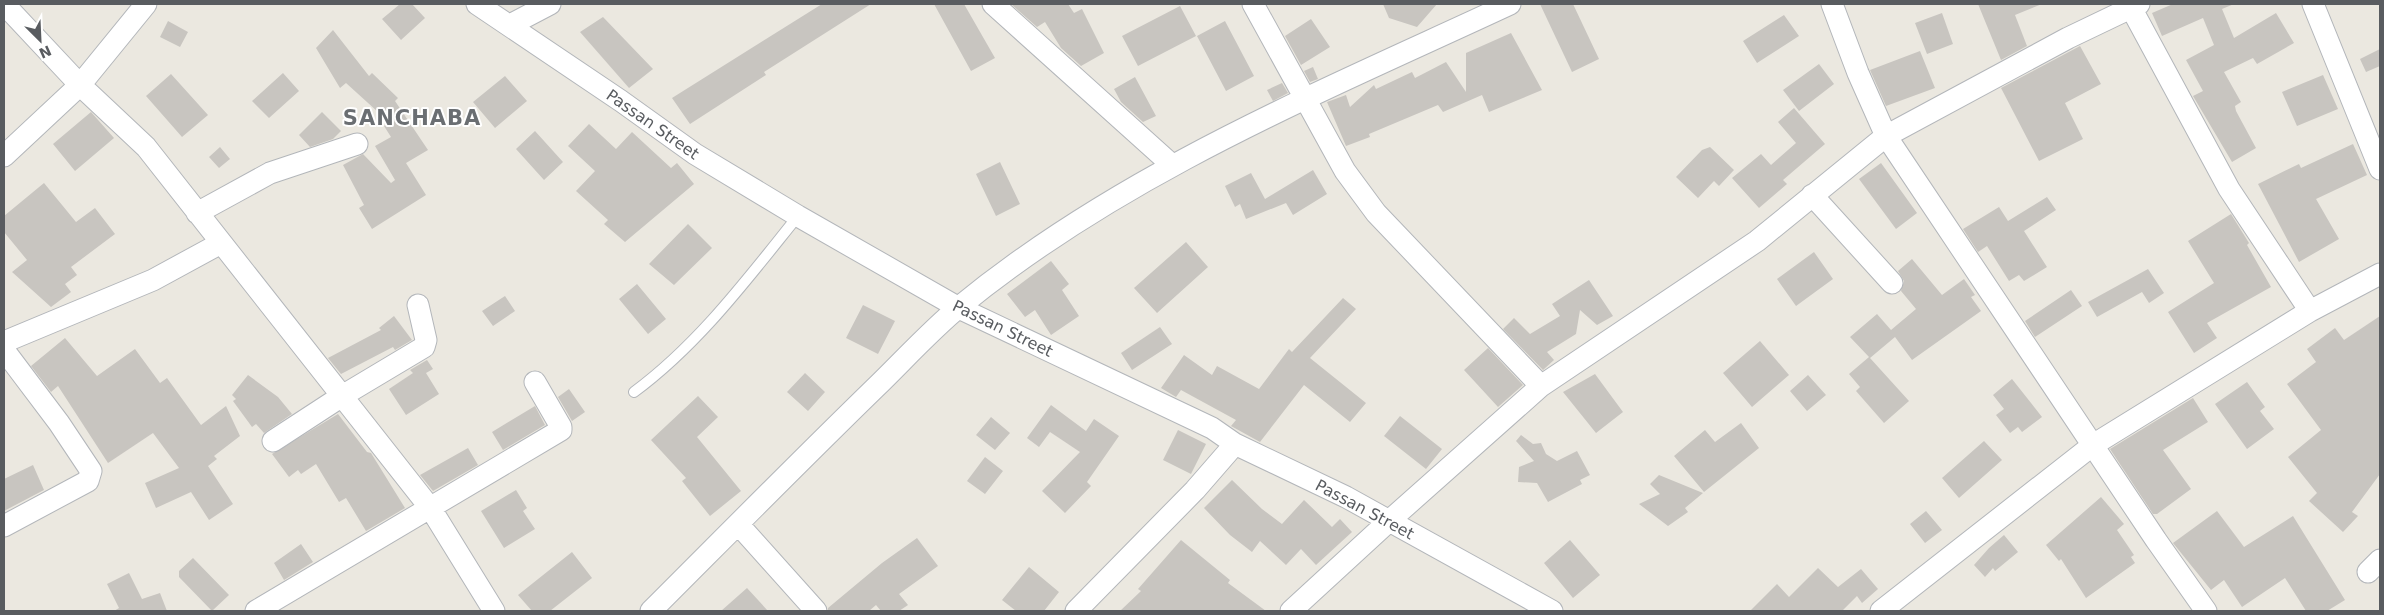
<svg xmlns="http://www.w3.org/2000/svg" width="2384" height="615" viewBox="0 0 2384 615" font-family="'DejaVu Sans',sans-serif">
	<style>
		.building { fill: #c8c5c0 }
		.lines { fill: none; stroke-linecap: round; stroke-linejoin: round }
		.service-casing { stroke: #b3b6ba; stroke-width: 12 }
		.minor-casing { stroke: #b3b6ba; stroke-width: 23 }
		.service { stroke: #fff; stroke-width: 10 }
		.minor { stroke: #fff; stroke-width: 21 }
		.labels { text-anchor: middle; stroke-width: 4; stroke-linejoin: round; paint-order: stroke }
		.street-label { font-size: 16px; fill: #595c60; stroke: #fff }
		.district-label { font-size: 21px; font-weight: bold; letter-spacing: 1px; fill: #6a6e72; stroke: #fff }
	</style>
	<rect width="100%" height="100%" fill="#ebe8e0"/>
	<path class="building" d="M400 4H412L425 18 401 40 382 19Z
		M822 4H871L764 72 766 75 690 124 672 98Z
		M934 4H964L995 58 971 71Z
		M1011 4H1068L1074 13 1082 9 1104 53 1081 66 1061 48 1045 22 1037 27Z
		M1383 4H1437L1417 27 1389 18Z
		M1540 4H1573L1599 59 1572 72Z
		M1978 4H2042L2015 15 2027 46 2001 60Z
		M2173 4H2234L2222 9 2234 38 2276 13 2294 43 2257 64 2253 58 2224 72 2241 102 2235 106 2236 111 2256 148 2232 162 2193 96 2203 91 2186 60 2214 45 2203 18 2162 36 2152 13Z
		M1180 6 1196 36 1138 66 1122 36Z
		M1942 13 1953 44 1927 54 1915 23Z
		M1784 15 1799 36 1757 63 1743 41Z
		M603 17 653 69 629 88 580 32Z
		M1311 19 1330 47 1301 65 1285 36Z
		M168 21 188 32 180 47 160 37Z
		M1225 21 1254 76 1226 91 1197 36Z
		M333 30 369 76 372 73 398 98 395 101 428 150 406 163 426 195 372 229 359 208 364 205 343 165 363 154 391 183 395 180 375 146 391 137 384 126 389 122 346 83 340 88 316 48Z
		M1511 33 1542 90 1489 112 1482 95 1443 112 1438 105 1369 134 1370 137 1346 146 1327 102 1346 95 1350 107 1374 85 1376 89 1412 72 1415 78 1446 62 1466 92V53Z
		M2080 46 2101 84 2065 103 2083 139 2039 161 2001 88Z
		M2380 49V66L2366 72 2360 59Z
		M1920 51 1935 88 1886 106 1870 70Z
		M1819 64 1834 84 1799 111 1783 90Z
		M1313 67 1318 79 1310 82 1304 71Z
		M283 73 299 91 269 118 252 101Z
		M171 74 208 115 182 137 146 96Z
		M2323 75 2338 109 2297 126 2282 92Z
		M505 76 527 101 495 128 473 102Z
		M1135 77 1156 116 1143 122 1121 102 1114 89Z
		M1282 83 1288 93 1273 101 1267 90Z
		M1794 108 1825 144 1783 180 1787 184 1759 208 1732 178 1761 154 1771 165 1796 143 1778 122Z
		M91 112 114 138 75 171 53 144Z
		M322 112 341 131 333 139 310 147 299 135Z
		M589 124 616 149 632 132 671 168 677 163 694 184 625 242 604 224 608 220 576 191 595 171 568 146Z
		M535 131 563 162 544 180 516 149Z
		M2353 144 2367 175 2316 199 2339 239 2299 262 2258 184 2299 164 2301 168Z
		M220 147 230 159 219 168 209 157Z
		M1710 147 1734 170 1719 186 1714 181 1698 198 1676 177 1702 150Z
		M1000 162 1020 204 996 216 976 174Z
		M1881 163 1917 213 1896 229 1859 179Z
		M1313 170 1327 194 1293 215 1286 203 1246 219 1240 204 1235 207 1225 186 1251 173 1265 199Z
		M44 183 76 222 95 208 115 234 71 267 77 275 65 284 71 292 51 307 12 272 27 260 4 232V216Z
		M2047 197 2056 210 2024 231 2047 267 2024 281 2019 275 2009 281 1987 246 1978 252 1963 229 1999 207 2008 221Z
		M2231 214 2249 243 2247 245 2271 287 2207 323 2217 338 2194 353 2168 312 2214 283 2188 241Z
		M688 224 712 248 674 285 649 264Z
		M1186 242 1208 267 1157 313 1134 288Z
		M1814 252 1833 279 1796 306 1777 279Z
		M1912 259 1942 295 1964 279 1975 295 1971 297 1981 311 1912 360 1895 337 1870 358 1909 401 1884 423 1856 391 1860 387 1849 374 1869 357 1850 337 1877 314 1891 330 1916 309 1901 291 1904 281 1898 271Z
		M1051 261 1069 284 1062 290 1079 316 1051 335 1035 310 1025 317 1007 294Z
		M2148 269 2164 293 2149 303 2142 292 2097 317 2088 302Z
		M1589 280 1613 316 1597 325 1580 310 1576 334 1547 352 1554 360 1543 370 1503 329 1514 318 1530 334 1560 316 1552 304Z
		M637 284 666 319 648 334 619 299Z
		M2071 290 2082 306 2035 337 2025 321Z
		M505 296 515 311 493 326 482 311Z
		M1343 298 1356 309 1310 358 1366 403 1350 422 1304 385 1260 442 1231 426 1236 420 1181 390 1176 397 1161 388 1184 355 1212 375 1217 366 1259 389 1289 349 1292 352Z
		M863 305 895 321 878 354 846 338Z
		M394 316 412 340 395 350 393 347 341 374 328 358 381 330 379 328Z
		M2380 316V474L2352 512 2358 516 2343 532 2309 501 2317 493 2288 457 2321 430 2287 384 2316 362 2307 349 2335 328 2344 340Z
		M1160 327 1172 344 1132 370 1121 353Z
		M65 338 97 376 135 349 160 383 167 378 201 425 226 406 240 436 214 456 217 459 208 466 233 504 209 520 191 492 156 508 145 483 179 468 153 433 108 463 58 386 51 392 31 366Z
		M1760 341 1789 375 1752 407 1723 373Z
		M1488 348 1523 385 1498 407 1464 370Z
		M427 360 433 369 426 373 439 394 406 415 389 389 413 373 410 370Z
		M805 373 825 392 808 411 787 392Z
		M1595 374 1623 412 1596 433 1563 392Z
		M248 375 278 397 292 414 264 433 256 424 252 427 233 401 236 399 232 395Z
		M1808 375 1826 395 1807 411 1790 391Z
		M2012 379 2042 417 2022 432 2018 427 2010 433 1996 415 2004 409 1993 395Z
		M2247 382 2265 407 2260 411 2274 429 2247 449 2215 404Z
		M569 389 585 412 572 421 558 397Z
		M698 396 718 417 697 437 741 491 710 516 682 481 686 478 651 440Z
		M2193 398 2208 422 2163 450 2191 489 2157 514H2153L2110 449Z
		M1051 405 1086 431 1094 419 1119 436 1087 482 1091 486 1065 513 1042 491 1080 452 1050 432 1039 447 1027 438Z
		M535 406 545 425 503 450 492 432Z
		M338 414 367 452 371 453 405 508 366 531 346 498 339 502 316 464 301 474 298 470 289 477 272 454Z
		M1400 416 1442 449 1426 469 1384 436Z
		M991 417 1010 433 995 450 976 435Z
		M1741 423 1759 448 1704 492 1674 456 1705 430 1715 442Z
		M1178 430 1206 444 1191 474 1163 460Z
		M1521 435 1533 444 1541 443 1546 454 1557 461 1577 451 1590 475 1580 480 1582 484 1548 502 1537 483 1518 482 1519 467 1534 461 1516 441Z
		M1984 441 2002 460 1959 498 1942 478Z
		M468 448 478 465 433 491 420 475Z
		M985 457 1003 471 985 494 967 481Z
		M33 465 44 490 4 511V479Z
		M1659 475 1703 493 1685 508 1688 512 1668 526 1639 504 1660 494 1650 484Z
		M1232 480 1262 509 1282 524 1304 500 1332 527 1340 519 1352 532 1316 565 1301 549 1286 565 1260 541 1252 552 1230 535 1204 508Z
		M516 490 527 508 523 511 535 529 504 548 481 511Z
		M2101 497 2124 524 2117 530 2134 555 2131 557 2135 563 2086 598 2061 559 2059 561 2046 545Z
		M1926 511 1942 530 1925 543 1910 524Z
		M2217 511 2244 547 2293 516 2345 600 2327 611H2306L2285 578 2242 607 2224 580 2211 590 2173 543Z
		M2004 535 2018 552 1995 571 1993 568 1985 577 1974 565 1989 548Z
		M917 538 938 566 899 594 908 605 899 611H881L876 605 869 611H828V608L882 563Z
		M1181 540 1230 580 1228 583 1266 611H1120L1141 591 1138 589Z
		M1570 540 1600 575 1573 598 1544 563Z
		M301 544 313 562 284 580 274 563Z
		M572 552 592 578 550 611H532L518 595Z
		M193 558 229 595 212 611 179 577V571Z
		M1029 567 1059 592 1044 611H1016L1002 600Z
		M1818 568 1838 587 1861 569 1878 589 1862 603 1857 596 1842 611H1750L1777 584 1789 597Z
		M129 573 142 599 160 593 167 611H114L119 608 107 584Z
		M747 588 768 611H721Z"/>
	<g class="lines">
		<g class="service-casing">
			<path id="service" d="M634 392C699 344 748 278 798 216"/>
		</g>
		<g class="minor-casing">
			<path id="minor" d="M4 4 80 85 146 147 431 509 494 611
				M477 4 621 101 695 154 798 216 959 308 1212 428 1235 444 1346 497 1552 611
				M993 4 1172 165
				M1253 4 1345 171 1376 213 1541 386
				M1832 4 1858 73 1886 136 2156 540 2206 611
				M2129 4 2229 189 2310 311
				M2313 4 2380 169
				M510 25 550 4
				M4 156 80 85 146 4
				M1812 195 1892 283
				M197 213 270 173 357 144
				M4 342 153 280 221 243
				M4 350 59 423 91 471 88 481 4 526
				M273 441 342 396 424 347 426 340 418 305
				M738 524 816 611
				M2368 572 2380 560
				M256 611 561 430V427L535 382
				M651 611C725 537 799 462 874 389 902 362 929 332 959 307 1122 173 1321 92 1510 4
				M1076 611 1195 490 1235 444
				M1291 611 1389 521 1541 386 1757 241 1886 136 2068 38 2139 4
				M1881 611 2093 445 2310 311 2380 274"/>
		</g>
		<use href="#service" class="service"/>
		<use href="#minor" class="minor"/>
	</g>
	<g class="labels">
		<g class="street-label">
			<text transform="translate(653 124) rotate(35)" y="6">Passan Street</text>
			<text transform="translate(1003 328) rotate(26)" y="6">Passan Street</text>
			<text transform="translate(1365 509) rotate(28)" y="6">Passan Street</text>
		</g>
		<g class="district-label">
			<text x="412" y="125">SANCHABA</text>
		</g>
	</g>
	<rect width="2384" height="615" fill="none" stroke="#595c60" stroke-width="10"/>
	<g transform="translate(40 40) rotate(156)" stroke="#ffffff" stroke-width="4" paint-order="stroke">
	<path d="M0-4L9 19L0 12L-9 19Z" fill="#595c60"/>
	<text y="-8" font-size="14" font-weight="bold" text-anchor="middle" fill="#595c60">N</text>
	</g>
</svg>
